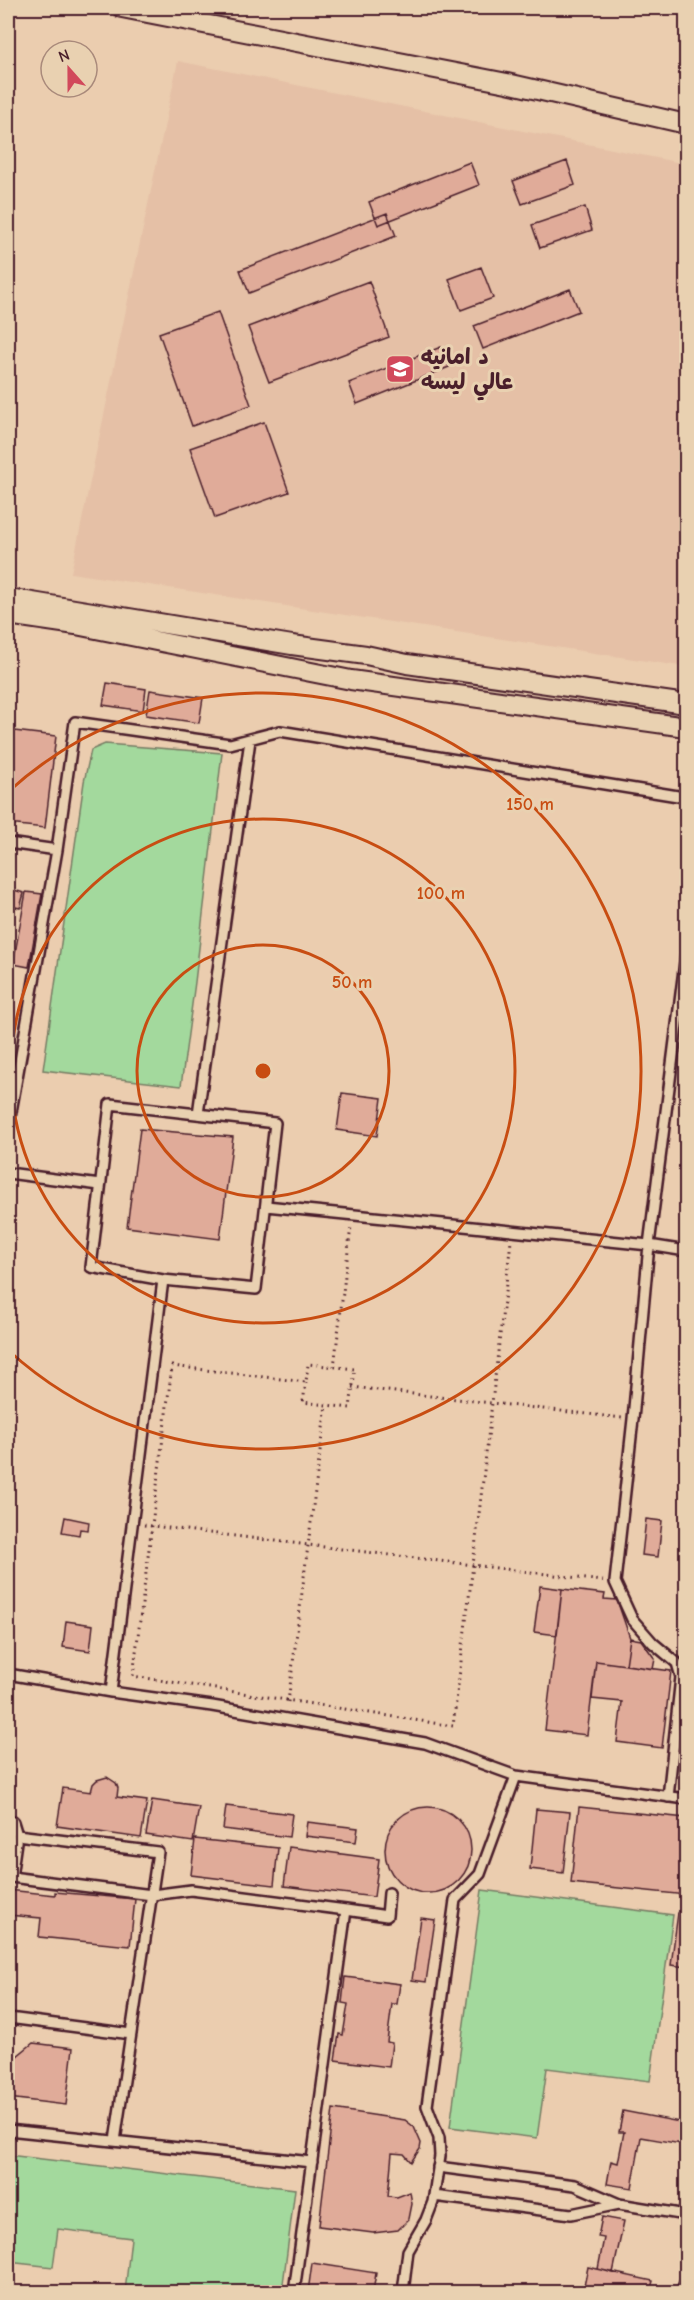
<svg xmlns="http://www.w3.org/2000/svg" width="694" height="2300" viewBox="0 0 694 2300" font-family="'Comic Neue','Playpen Sans Arabic',sans-serif">
	<style>
		.built { fill: #e5c0a6 }
		.green { fill: #a3d99d; stroke: #767c64; stroke-width: 1.5 }
		.building { fill: #e0ab99; stroke: #4a1f2b; stroke-width: 1.5 }
		.lines { fill: none; stroke-linecap: round; stroke-linejoin: round }
		.lane-casing { stroke: #4a1f2b; stroke-width: 14 }
		.street-casing { stroke: #4a1f2b; stroke-width: 22 }
		.path { stroke: #4a1f2b; stroke-width: 3; stroke-dasharray: 1.5 4.5; stroke-linecap: butt }
		.lane { stroke: #e9d1b1; stroke-width: 9 }
		.street { stroke: #e9d1b1; stroke-width: 18 }
		.ring { fill: none; stroke: #c84d12; stroke-width: 3 }
		.labels { text-anchor: middle; stroke-width: 6; stroke-linejoin: round; paint-order: stroke }
		.poi-label { font-size: 22px; font-weight: bold; fill: #4a1f2b; stroke: #e9d1b1; text-anchor: start }
		.centre { fill: #c84d12; stroke: #e9d1b1; stroke-width: 3 }
		.ring-label { font-size: 18px; text-anchor: middle; font-weight: bold; fill: #c84d12; stroke: #e9d1b1; stroke-width: 6; stroke-linejoin: round; paint-order: stroke }
	</style>
	<rect width="100%" height="100%" fill="#ebcdaf"/>
	<filter id="ink" filterUnits="userSpaceOnUse"><feTurbulence type="fractalNoise" baseFrequency=".0167" numOctaves="2"/><feDisplacementMap in="SourceGraphic" scale="12" xChannelSelector="R" yChannelSelector="G"/><feConvolveMatrix kernelMatrix="1 2 1 2 8 2 1 2 1" color-interpolation-filters="sRGB"/></filter>
	<g filter="url(#ink)">
		<path class="built" d="M178 61 686 164V667L71 573Z"/>
		<path class="green" d="M105 744 222 753 195 982 181 1086 43 1070 84 782 91 750Z
			M482 1890 673 1915 650 2081 547 2068 537 2138 450 2127Z
			M8 2155 295 2189 282 2292H125L131 2238 58 2229 53 2267 8 2262Z"/>
		<path class="building" d="M567 161 575 185 522 204 513 181Z
			M470 162 479 185 378 225 369 202Z
			M585 207 592 230 540 248 532 225Z
			M387 213 396 236 249 293 240 270Z
			M481 267 493 298 461 310 449 279Z
			M369 281 389 337 269 382 248 327Z
			M570 289 579 311 483 349 474 326Z
			M218 312 251 405 192 426 159 333Z
			M441 347 449 367 357 404 349 383Z
			M264 422 289 492 215 518 190 448Z
			M107 683 146 689 143 711 103 705Z
			M150 690 203 698 199 723 146 715Z
			M14 731 56 736 45 828 8 824V782Z
			M14 890 24 893 20 908 11 906Z
			M26 892 42 894 29 967 13 964Z
			M342 1093 382 1098 377 1136 337 1130Z
			M140 1129 233 1137 220 1239 127 1227Z
			M65 1517 89 1522 88 1530 80 1529 79 1535 62 1532Z
			M646 1519 662 1521 658 1557 642 1555Z
			M540 1586 562 1589 557 1635 534 1632Z
			M562 1589 605 1594 604 1599 617 1600 630 1638 626 1665 596 1661 587 1735 545 1730Z
			M66 1621 93 1625 90 1651 63 1647Z
			M630 1638 641 1640 655 1659 653 1669 626 1665Z
			M596 1661 671 1671 662 1748 617 1742 622 1702 592 1699Z
			M107 1777 116 1783 118 1788 117 1797 147 1801 141 1838 57 1826 63 1788 91 1792 93 1784 97 1780Z
			M152 1800 199 1807 193 1842 146 1835Z
			M226 1806 292 1814 289 1837 223 1829Z
			M579 1807 686 1818V1895L571 1883Z
			M385 1850a43 43 0 1 1 86 0a43 43 0 1 1-86 0Z
			M536 1809 570 1812 563 1873 530 1869Z
			M307 1822 358 1828 356 1842 305 1836Z
			M195 1839 278 1848 274 1885 191 1875Z
			M289 1847 379 1859 374 1897 284 1886Z
			M8 1890 55 1895V1892L135 1899 130 1946 39 1937 41 1918 8 1915Z
			M678 1913 686 1914V1967L671 1965Z
			M421 1918 435 1920 426 1982 412 1980Z
			M345 1977 400 1984 397 2004H392L387 2042 392 2043 389 2067 335 2060 339 2034 343 2035 348 2004 342 2003Z
			M33 2043 73 2048 66 2105 8 2098 11 2061Z
			M333 2109 405 2120 414 2127 421 2143 420 2149 411 2162 404 2154 392 2153 388 2196 397 2197 410 2192 412 2204 409 2219 398 2230 373 2233 319 2226Z
			M623 2111 685 2123 681 2144 641 2137 632 2188 607 2184 611 2161 618 2163 624 2132H619Z
			M602 2217 624 2221 613 2273 598 2269 604 2238 598 2237Z
			M312 2263 376 2273 373 2292H308Z
			M588 2267 653 2281 650 2292H613L584 2286Z
			M584 2286 613 2292H583Z"/>
		<g class="lines">
			<g class="lane-casing">
				<path id="lane" d="M8 843 57 850 75 722 230 744 280 731 684 797 686 800
					M110 1104 275 1123 256 1289 163 1280 91 1267Z
					M198 1114 250 740
					M8 1129 57 850
					M8 1173 100 1185
					M266 1206 649 1245 686 1251
					M8 1674 111 1692 212 1706 425 1743 516 1776 686 1799
					M111 1692 163 1280
					M668 1797 681 1677 677 1663 653 1643 632 1619 615 1582 633 1419 649 1245 686 954
					M8 1821 13 1822 17 1835 158 1852 115 2141
					M17 1835 11 1877 152 1895 191 1890 346 1910 294 2292
					M346 1910 387 1916 389 1893
					M8 2020 9 2018 131 2034
					M8 2130 312 2162
					M438 2167 575 2185 619 2204 686 2215
					M434 2196 571 2214 619 2204
					M403 2292 408 2251 426 2220 433 2202 440 2156 439 2138 427 2106 455 1900 480 1874 516 1776
					M681 2292 686 2281"/>
			</g>
			<g class="street-casing">
				<path id="street" d="M122 8 507 83 686 124
					M8 598 292 645 366 655 407 664 686 704
					M8 615 76 625 351 680 686 727"/>
			</g>
			<path class="path" d="M334 1367 351 1226
				M306 1382 303 1402 350 1408 355 1369 308 1364 306 1382 172 1366 133 1676 453 1726 473 1565 603 1581
				M352 1387 622 1418
				M144 1525 473 1565 511 1241
				M288 1702 326 1405"/>
			<use href="#lane" class="lane"/>
			<use href="#street" class="street"/>
		</g>
	</g>
	<g class="ring">
		<circle cx="263" cy="1071" r="126"/>
		<circle cx="263" cy="1071" r="252"/>
		<path d="M8 792A378 378 0 1 1 8 1350"/>
	</g>
	<defs>
		<g id="school-square" transform="scale(1.5)"><rect x="-9" y="-9" width="18" height="18" rx="4" fill="#d1495b" stroke="#e9d1b1"/><path d="M0-5L7-2L0 1L-7-2ZM-4 1L0 2.5L4 1V4Q0 6-4 4Z" fill="#fff"/></g>
	</defs>
	<g fill-rule="evenodd">
		<use href="#school-square" x="400" y="369"/>
	</g>
	<g class="labels">
		<g class="poi-label">
			<text x="421" y="364">د امانیه<tspan x="421" dy="25">عالي لیسه</tspan></text>
		</g>
	</g>
	<circle cx="263" cy="1071" r="9" class="centre"/>
	<g class="ring-label">
		<text x="530" y="810">150 m</text>
		<text x="441" y="899">100 m</text>
		<text x="352" y="988">50 m</text>
	</g>
	<rect width="694" height="2300" fill="none" stroke="#e9d1b1" stroke-width="30"/>
	<rect x="15" y="15" width="664" height="2270" fill="none" stroke="#4a1f2b" stroke-width="2" filter="url(#ink)"/>
	<g transform="translate(69 69) rotate(339)"><circle r="28" fill="#e9d1b1" stroke="#a98a7b" stroke-width="1.5"/>
	<path d="M0-4.5L10 22L0 15L-10 22Z" fill="#d1495b"/>
	<text y="-9" font-size="16" font-weight="bold" text-anchor="middle" fill="#4a1f2b">N</text>
	</g>
</svg>
